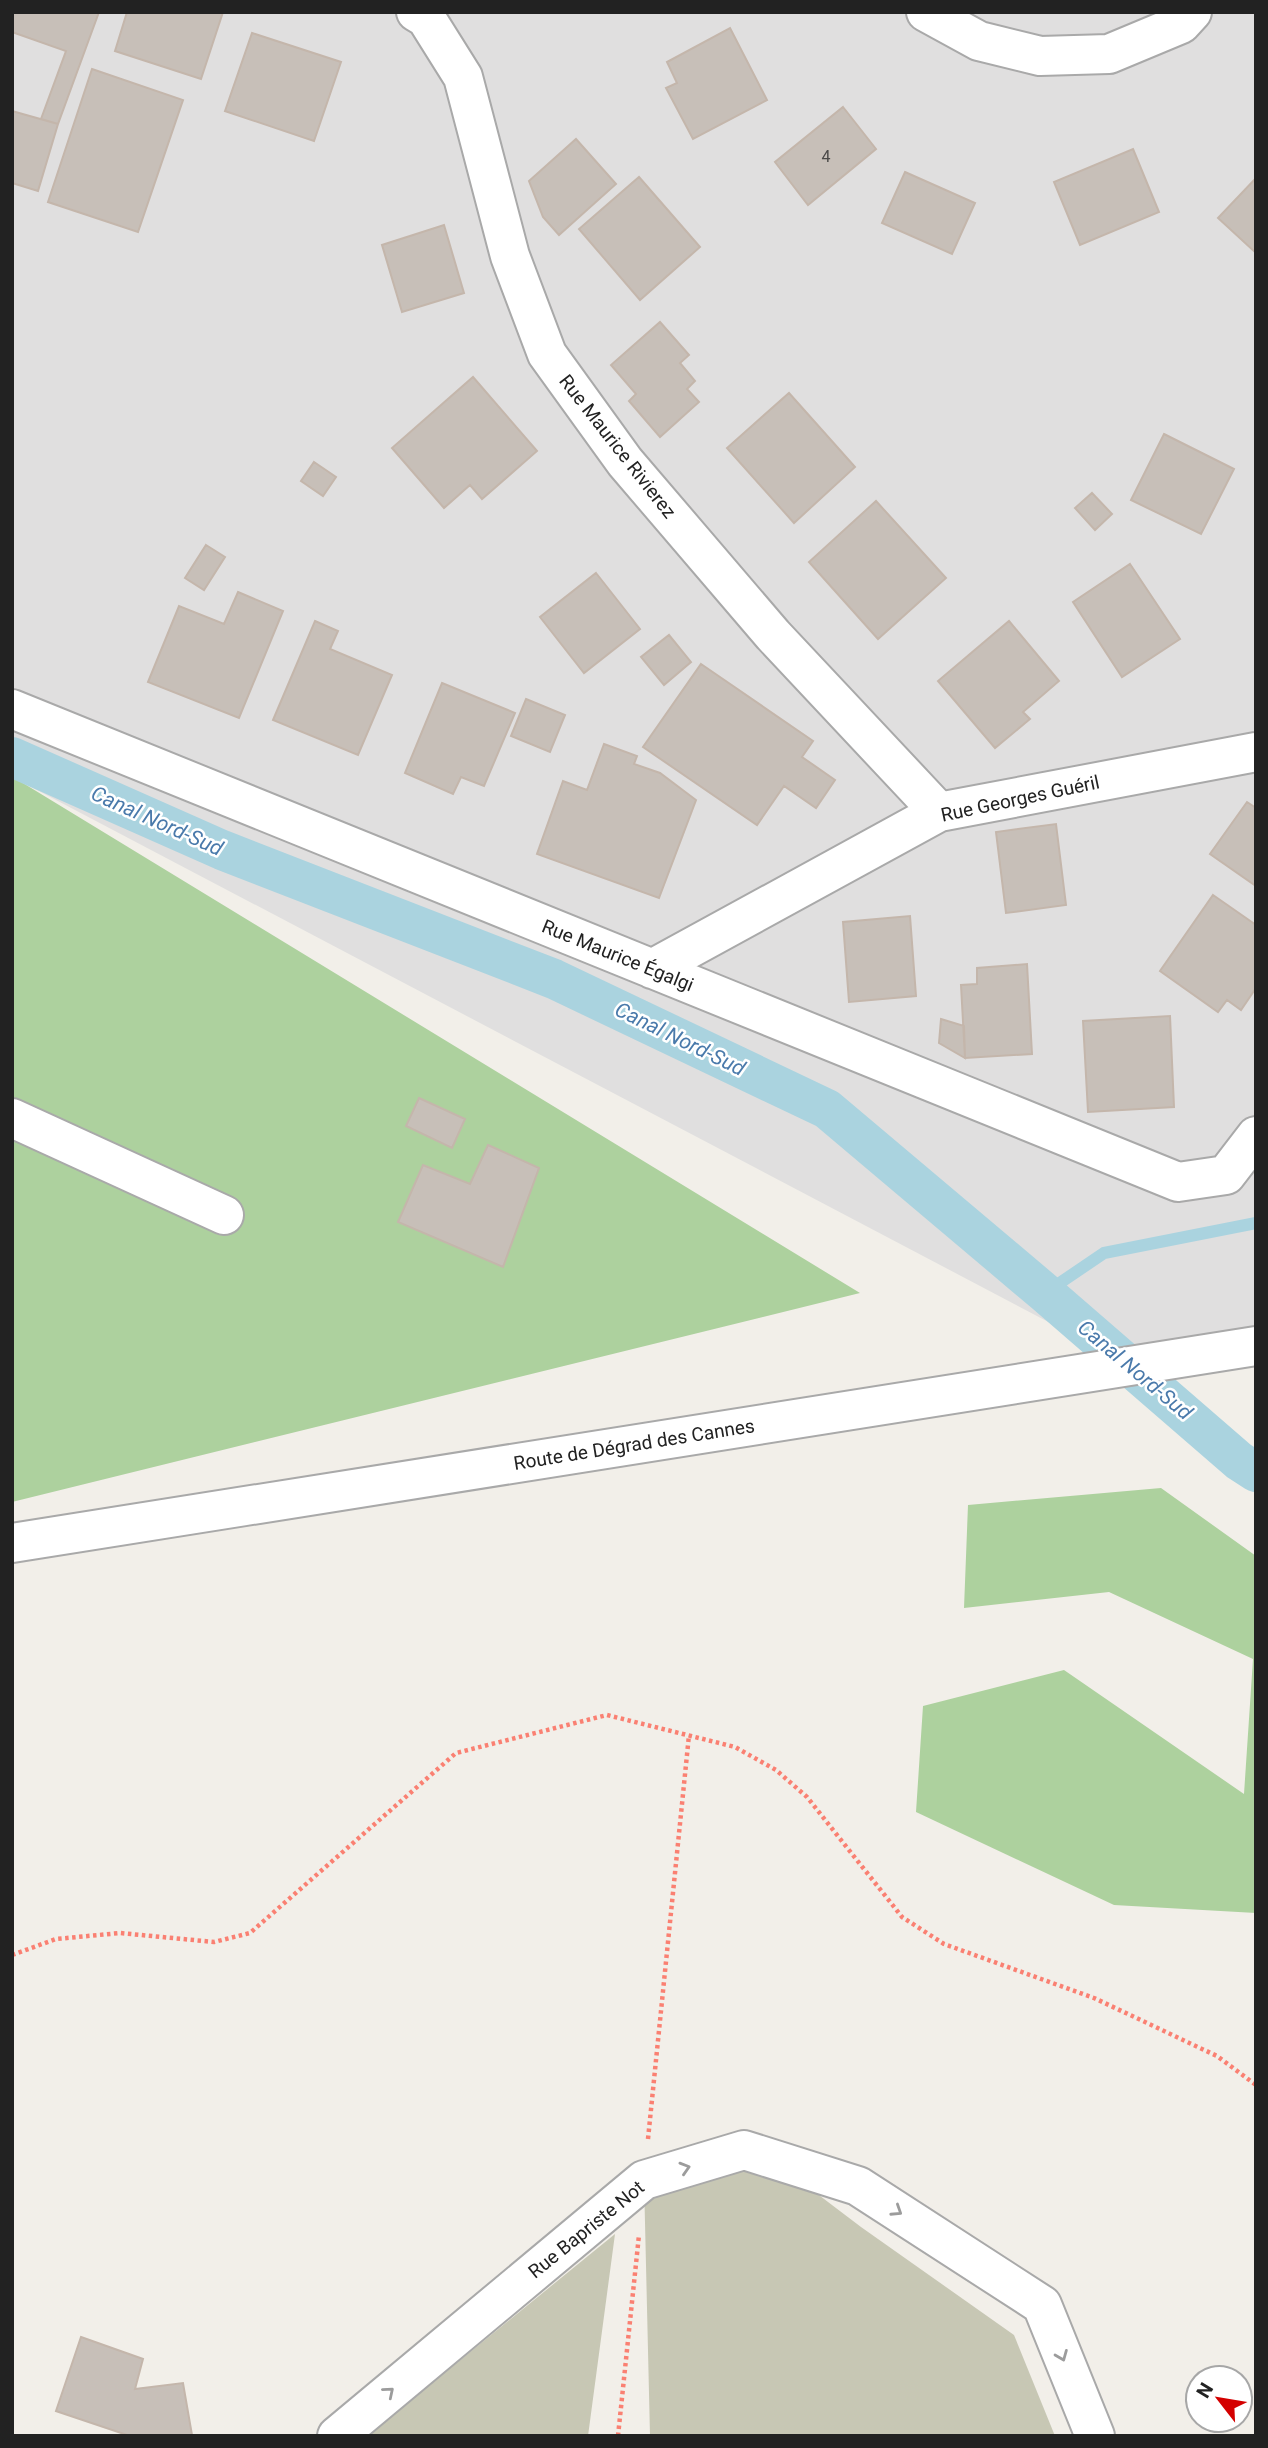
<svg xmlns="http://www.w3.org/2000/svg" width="1268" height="2448" viewBox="0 0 1268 2448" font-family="Roboto,sans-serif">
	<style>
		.residential { fill: #e0dfdf }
		.construction { fill: #c7c7b4 }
		.forest { fill: #add19e }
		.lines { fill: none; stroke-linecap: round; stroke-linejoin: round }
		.stream { stroke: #aad3df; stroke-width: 12 }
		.canal { stroke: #aad3df; stroke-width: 40 }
		.building { fill: #c7bfb8; stroke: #c4b6ab; stroke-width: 2 }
		.minor-casing { stroke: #a9a9a9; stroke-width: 42 }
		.path { stroke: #fa8072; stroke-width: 4.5; stroke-dasharray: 3.5 3.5; stroke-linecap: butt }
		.minor { stroke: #fff; stroke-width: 38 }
		.oneway { stroke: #9c9c9c }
		.labels { text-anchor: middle; stroke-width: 5; stroke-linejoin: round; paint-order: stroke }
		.number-label { font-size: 16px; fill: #4b4948 }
		.street-label { font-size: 19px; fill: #222; stroke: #fff }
		.water-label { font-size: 21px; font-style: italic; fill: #4a7aab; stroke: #fff }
	</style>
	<rect width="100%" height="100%" fill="#f2efe9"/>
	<path class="residential" d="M12 12H1256V1353L1136 1368 18 780 12 746Z"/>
	<path class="construction" d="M770 2158 861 2227 1014 2335 1055 2436H650L644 2180Z
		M615 2234 588 2436H367Z"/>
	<path class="forest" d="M12 746 18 780 860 1293 12 1502Z
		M1161 1488 1256 1556V1913L1114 1905 916 1812 923 1706 1064 1670 1244 1794 1253 1659 1109 1592 964 1608 968 1505Z"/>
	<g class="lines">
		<path class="stream" d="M1045 1293 1104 1253 1256 1223"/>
		<path class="canal" d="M12 757 222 850 554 979 827 1109 1045 1293 1239 1461 1256 1472"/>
	</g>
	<path class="building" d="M12 12H99L58 124 41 119 66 51 12 32Z
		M127 12H223L201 79 115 51Z
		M730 28 767 100 693 139 666 88 677 83 667 62Z
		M252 33 341 62 314 141 225 111Z
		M92 69 183 100 138 232 48 202Z
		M843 107 876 149 808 205 775 162Z
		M12 111 58 124 38 191 12 183Z
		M576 139 616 184 559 235 543 217 529 181Z
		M1133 149 1159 212 1080 245 1054 182Z
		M905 172 975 203 952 254 882 223Z
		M639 177 700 247 640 300 579 229Z
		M1256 178V253L1218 218Z
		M444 225 464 293 402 312 382 245Z
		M660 322 689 355 680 363 695 381 687 389 699 402 660 437 629 401 636 394 611 365Z
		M473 377 537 451 482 499 470 485 444 508 392 448Z
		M789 393 855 467 794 523 727 448Z
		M1164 434 1234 469 1201 534 1131 500Z
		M314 462 336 477 323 496 301 481Z
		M1092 493 1112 514 1095 530 1075 508Z
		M876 501 946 578 878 639 809 562Z
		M206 545 225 557 204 590 185 578Z
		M1130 564 1180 639 1122 677 1073 602Z
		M596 573 640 629 584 673 540 617Z
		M238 592 283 611 239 718 148 682 179 606 224 624Z
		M315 621 338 631 330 649 392 675 358 755 273 720Z
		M1009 621 1059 681 1023 712 1030 719 995 748 938 681Z
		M669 635 691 662 664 685 641 657Z
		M701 664 813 741 802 757 835 780 816 808 784 786 757 825 643 747Z
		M442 683 515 713 484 786 461 777 453 794 405 773Z
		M526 699 565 715 550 752 511 736Z
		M604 744 637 756 634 764 660 773 696 800 659 898 537 854 563 781 587 790Z
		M1247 802 1256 808V886L1210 854Z
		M1056 824 1066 905 1006 913 996 832Z
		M1213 895 1256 925V988L1241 1010 1227 1000 1218 1012 1160 971Z
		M910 916 916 996 849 1002 843 922Z
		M1027 964 1032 1054 965 1058 961 985 977 984V968Z
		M1170 1016 1174 1107 1088 1112 1083 1021Z
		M941 1019 964 1026 965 1058 939 1043Z
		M419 1098 465 1119 452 1148 406 1126Z
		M488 1145 539 1168 503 1267 398 1222 423 1165 470 1184Z
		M81 2337 143 2359 135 2389 183 2383 192 2435 130 2436 56 2411Z"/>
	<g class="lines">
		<g class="minor-casing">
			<path id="minor" d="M416 12 426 18 463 77 510 256 547 354 625 462 773 635 939 812
				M926 12 979 41 1040 56 1109 54 1181 24 1192 12
				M12 709 1178 1182 1226 1175 1256 1136
				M652 969 939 812 1256 752
				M12 1118 224 1215
				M12 1543 1256 1346
				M337 2436 644 2180 744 2150 858 2186 1042 2305 1095 2436"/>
		</g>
		<path class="path" d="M12 1955 56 1939 120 1933 214 1942 250 1933 456 1753 607 1715 735 1747 776 1770 807 1797 902 1917 944 1944 1094 1998 1217 2056 1256 2085
			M648 2139 689 1735
			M618 2436 639 2235"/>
		<use href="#minor" class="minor"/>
	</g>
	<defs><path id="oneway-chevron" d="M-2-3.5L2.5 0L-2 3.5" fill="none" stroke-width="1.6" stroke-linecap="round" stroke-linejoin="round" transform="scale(1.75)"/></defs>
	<g class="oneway">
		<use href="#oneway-chevron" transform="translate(685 2168) rotate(-17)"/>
		<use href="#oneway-chevron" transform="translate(897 2211) rotate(33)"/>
		<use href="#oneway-chevron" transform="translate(1062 2356) rotate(68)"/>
		<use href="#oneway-chevron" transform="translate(389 2392) rotate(-40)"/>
	</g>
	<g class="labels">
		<g class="number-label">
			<text x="826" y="162">4</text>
		</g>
		<g class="street-label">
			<text transform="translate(618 446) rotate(52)" y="7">Rue Maurice Rivierez</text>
			<text transform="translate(1020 798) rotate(-12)" y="7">Rue Georges Guéril</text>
			<text transform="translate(618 955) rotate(22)" y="7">Rue Maurice Égalgi</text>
			<text transform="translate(634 1444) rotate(-9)" y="7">Route de Dégrad des Cannes</text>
			<text transform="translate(586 2229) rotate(-39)" y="7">Rue Bapriste Not</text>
		</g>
		<g class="water-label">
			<text transform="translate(157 821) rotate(24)" y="7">Canal Nord-Sud</text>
			<text transform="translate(680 1039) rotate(26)" y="7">Canal Nord-Sud</text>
			<text transform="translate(1135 1370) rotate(40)" y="7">Canal Nord-Sud</text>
		</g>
	</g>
	<rect width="1268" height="2448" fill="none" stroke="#222222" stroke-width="28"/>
	<g transform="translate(1219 2399) rotate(301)"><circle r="33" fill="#ffffff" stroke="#a7a7a7" stroke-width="2"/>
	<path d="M0-5L12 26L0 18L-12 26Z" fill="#d40000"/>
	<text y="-10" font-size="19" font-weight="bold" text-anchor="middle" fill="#222222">N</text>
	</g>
</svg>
